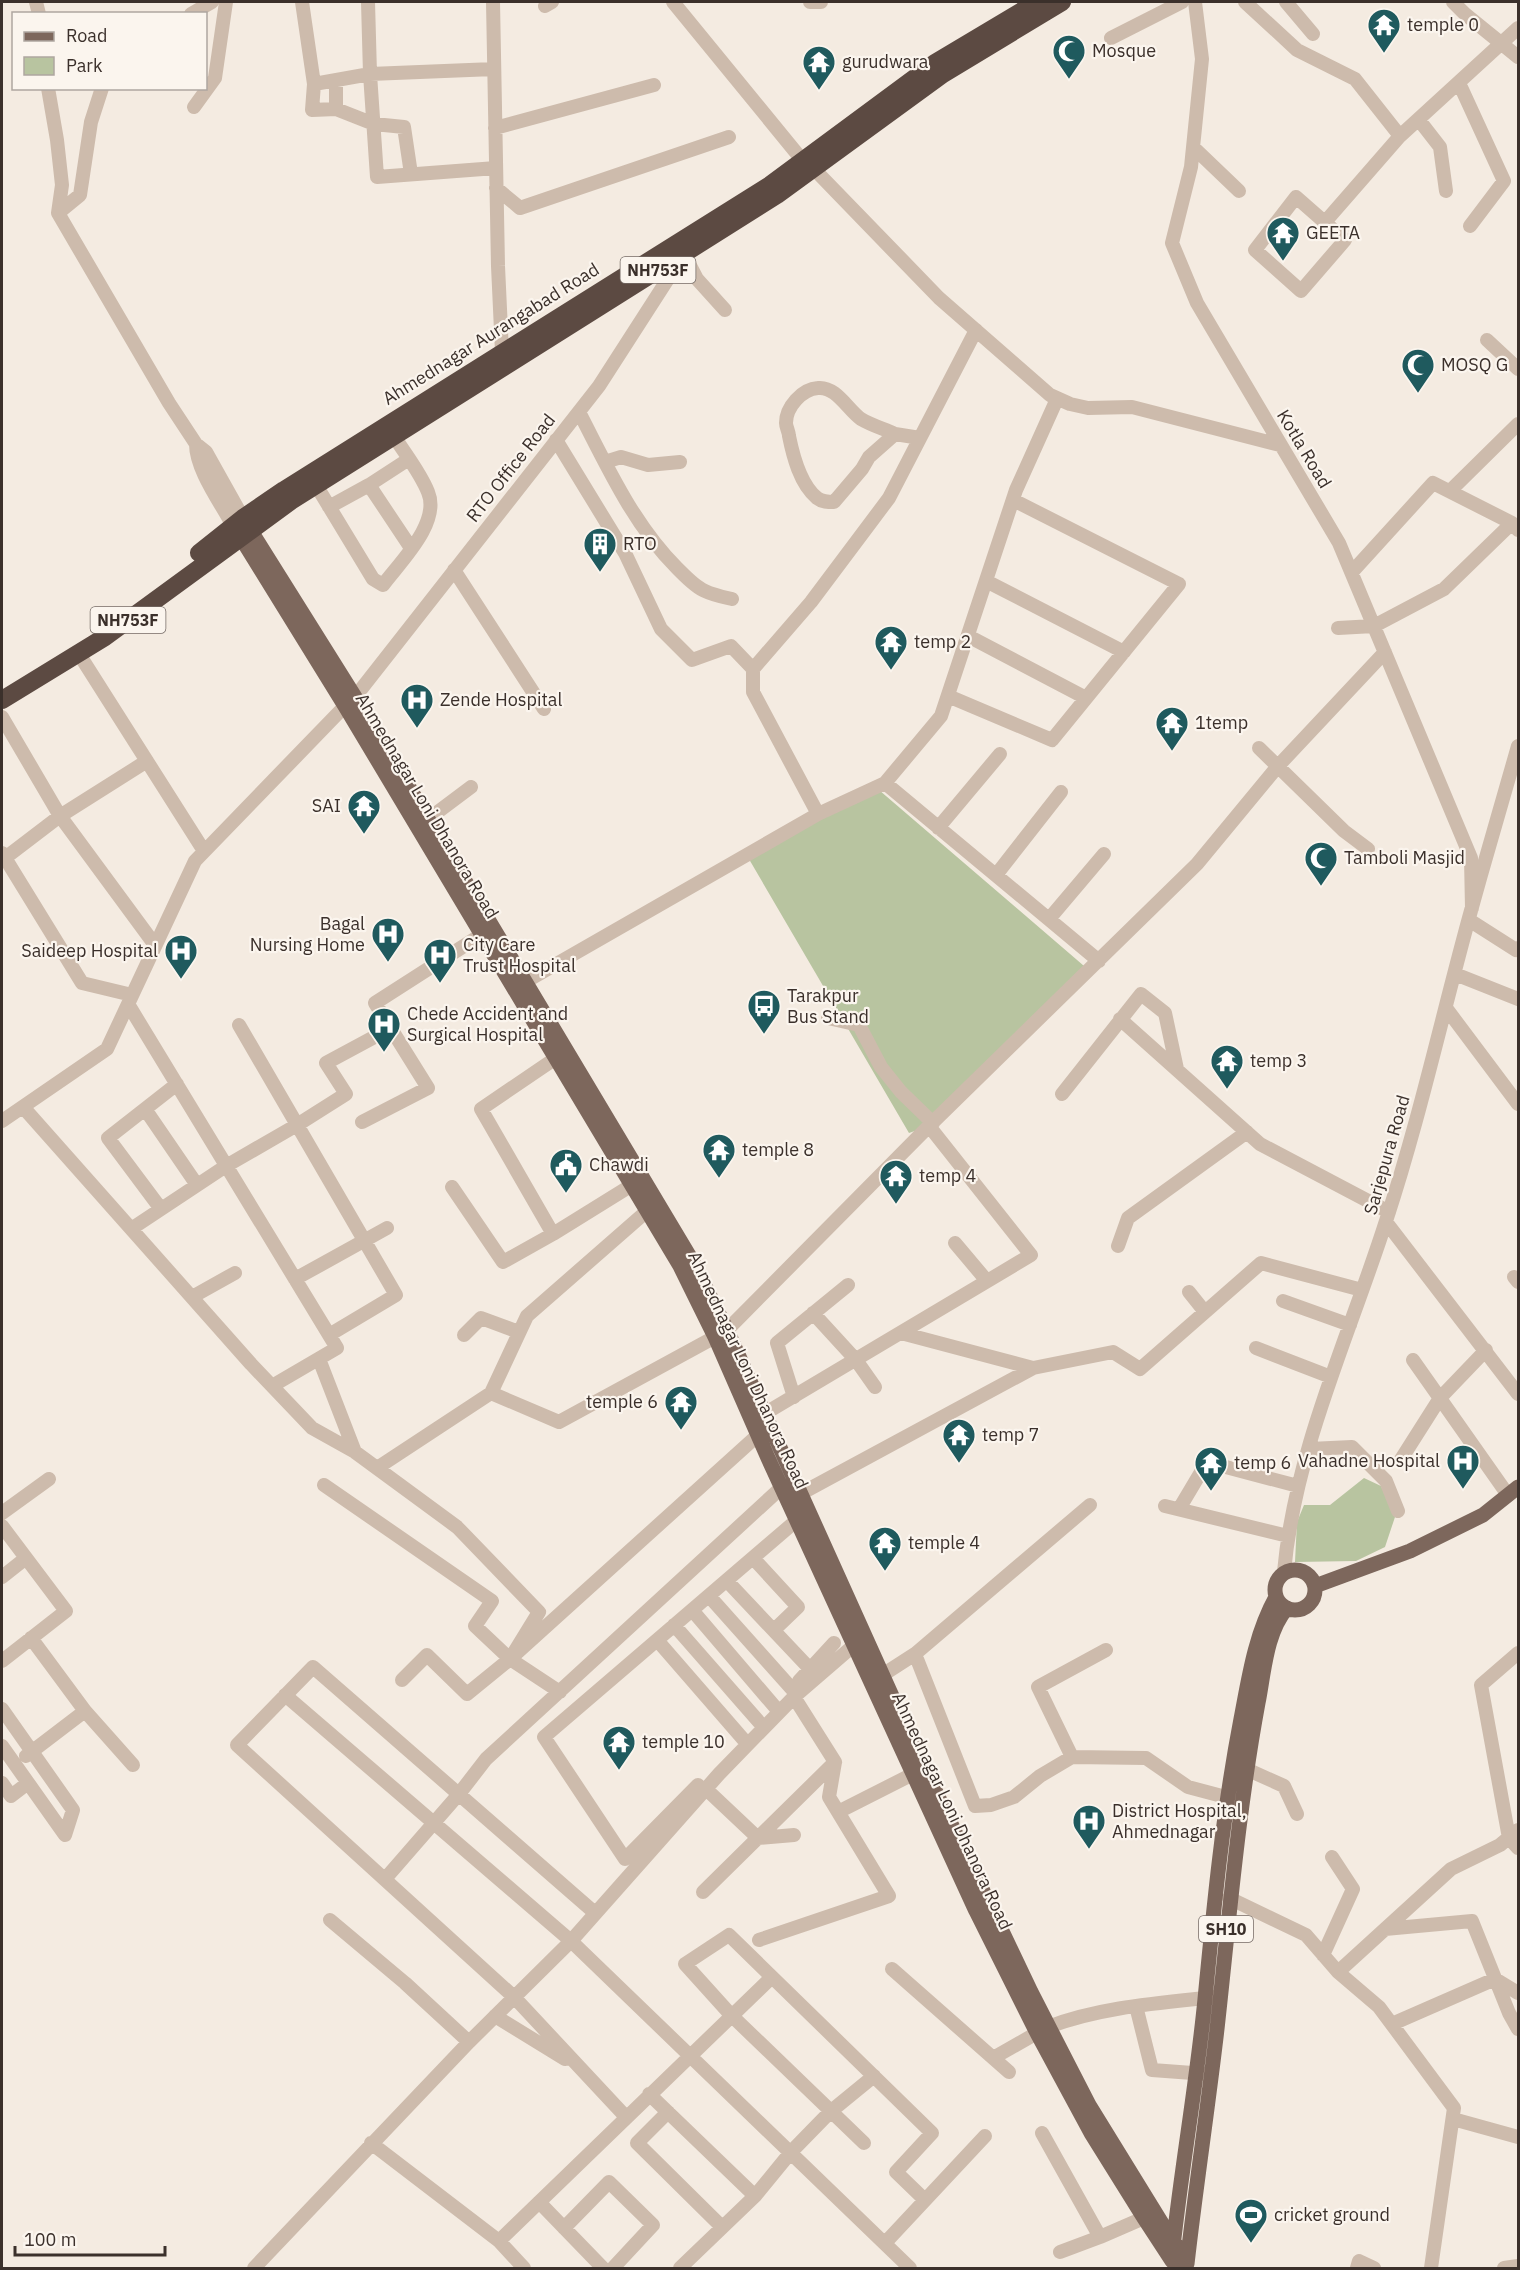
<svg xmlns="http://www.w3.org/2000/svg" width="1520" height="2270" viewBox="0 0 1520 2270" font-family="'IBM Plex Sans',sans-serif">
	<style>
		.green { fill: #b8c4a0 }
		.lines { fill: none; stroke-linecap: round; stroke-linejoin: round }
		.minor { stroke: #cdbbac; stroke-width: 14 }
		.major { stroke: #7d675c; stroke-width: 15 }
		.highway { stroke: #5c4a42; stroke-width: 18 }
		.labels { text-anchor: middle; stroke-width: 4.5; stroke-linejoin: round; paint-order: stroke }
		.shield { fill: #fbf5ee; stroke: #756b66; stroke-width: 1.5 }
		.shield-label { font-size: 16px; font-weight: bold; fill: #3b302b }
		.poi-label { font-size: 18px; fill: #3b302b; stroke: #fbf5ee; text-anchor: start }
		.street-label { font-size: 18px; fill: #3b302b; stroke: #fbf5ee }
	</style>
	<rect width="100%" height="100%" fill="#f4ebe1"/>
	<path class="green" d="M879 790 1091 972 929 1126 909 1133 746 854Z
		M1364 1478 1381 1486 1395 1517 1385 1547 1356 1561 1295 1562 1297 1522 1304 1505H1330Z"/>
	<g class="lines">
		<path class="minor" d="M36 2 39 14
			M302 2 314 84 312 110 336 109 374 124 404 127 411 174
			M368 2 370 74 377 177 496 168
			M493 2 498 266 502 352
			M673 2 803 161
			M810 2H821
			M1195 2 1202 59 1191 167 1172 243 1197 303 1339 543 1471 858 1472 908
			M1245 2 1297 50 1355 79 1400 136
			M1286 2 1313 34
			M1453 2 1465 14 1518 57
			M545 6 552 2
			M191 14 212 2
			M1111 38 1182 2
			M336 80V109
			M1459 83 1504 181 1470 226
			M314 84 370 74 494 69
			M48 88 57 140 62 185 58 213 169 403 196 444 206 452 243 518
			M194 107 215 78 226 2
			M1419 120 1440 147 1446 191
			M495 128 654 85
			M1193 147 1239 191
			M814 169 939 298 1050 395 1070 404 1088 408 1132 407 1280 445
			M496 188 520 208 729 137
			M1296 197 1345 240 1301 291 1255 250Z
			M58 213 80 195 91 122 102 88
			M1325 222 1400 136 1518 28
			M1487 340 1518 369
			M1057 399 1016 490 941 716 885 783 1099 961
			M579 412C607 466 633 524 677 568 685 576 695 587 705 591 713 595 723 597 732 599
			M895 434C884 429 871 425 861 419 848 410 836 386 818 388 802 389 786 407 786 423 786 427 789 432 789 436 793 456 800 484 817 498 822 502 828 502 834 502L862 469 869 457 895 434 920 438
			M556 440 625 553 661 629 692 660 731 646 753 669
			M196 444C196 470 221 503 233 526
			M605 462 621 457 648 465 680 462
			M316 485 373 579 383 585C400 562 441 523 428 492 420 472 405 454 394 436
			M369 485 411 548
			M1450 491 1518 424
			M329 507 369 485 409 459
			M454 570 544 709
			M1352 572 1433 483 1512 523 1518 530
			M986 581 1124 652
			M1338 628 1374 626 1444 589 1512 523
			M968 636 1086 698
			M79 654 204 851
			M948 696 1052 740 1179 584 1013 500
			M355 697 599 386 684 254 697 279 725 310
			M2 717 60 816 155 945
			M1259 748 1344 831 1368 849
			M818 814 885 783
			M427 820 471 787
			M938 828 1000 754
			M2 853 82 983 132 995
			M5 858 60 816 147 761
			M996 875 1061 792
			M1049 919 1104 854
			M1469 920 1516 950 1518 948
			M1455 974 1518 999
			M525 982 818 814 753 692V669L811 602 889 498 976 330
			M128 1004 337 1348 272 1386
			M1446 1008 1518 1104
			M828 1018 859 1025 881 1067 901 1092 933 1123
			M1120 1019 1260 1144 1389 1212
			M239 1025 396 1295 329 1335
			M1062 1094 1141 994 1165 1013 1177 1069
			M23 1107 251 1364 312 1428 355 1452 457 1527 539 1612 510 1659
			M145 1109 197 1185
			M2 1121 107 1049 195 861 345 706
			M362 1122 428 1088 375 1003 481 935
			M452 1187 503 1262 553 1234 632 1185
			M161 1209 108 1138 177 1084
			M1386 1222 1518 1394
			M131 1229 226 1166 297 1125 346 1094 326 1063 391 1028
			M553 1234 481 1109 556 1058
			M955 1243 987 1281
			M1118 1246 1128 1218 1247 1132
			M1514 1277 1518 1282
			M295 1279 387 1228
			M1189 1292 1205 1312
			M192 1297 235 1273
			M1283 1301 1350 1325
			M813 1313 856 1360 875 1387
			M727 1330 929 1126 1197 864 1278 766 1385 652
			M901 1333 1033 1368
			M464 1335 481 1318 519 1332
			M1256 1348 1331 1377
			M319 1359 355 1452
			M1413 1360 1508 1495
			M491 1393 527 1316 647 1211
			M794 1397 777 1343 848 1285
			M764 1414 1031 1255 929 1126
			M1310 1449 1352 1447 1386 1481 1398 1511
			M1400 1461 1440 1398 1486 1350
			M377 1468 491 1393 559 1422 715 1337
			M324 1485 492 1601 475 1626 510 1659 467 1694 427 1655 402 1680
			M800 1494 1033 1368 1113 1352 1140 1369 1261 1263 1362 1290
			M1165 1506 1288 1536
			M1179 1509 1207 1462 1298 1486
			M2 1513 49 1479
			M2 1526 66 1611 2 1661
			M753 1558 798 1607 774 1630
			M1284 1572C1295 1450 1349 1337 1386 1221 1420 1118 1443 1011 1472 907 1487 853 1503 799 1518 746
			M2 1577 26 1558
			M727 1581 811 1670
			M709 1596 792 1689
			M692 1610 775 1707
			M674 1625 759 1722
			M31 1638 85 1711 133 1765
			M657 1640 743 1739
			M1518 1653 1481 1685 1509 1838 1518 1848
			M915 1654 975 1806 991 1805 1014 1797 1040 1776 1072 1757 1146 1758 1188 1787 1237 1800
			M884 1674 915 1654 1090 1505
			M799 1681 834 1643
			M560 1692 510 1659 758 1435
			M285 1695 571 1941 910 2268
			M2 1709 73 1810 65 1835 2 1746
			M26 1756 85 1711
			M1072 1757 1038 1687 1106 1650
			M1246 1769 1284 1786 1297 1814
			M2 1783 11 1796 28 1783
			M698 1785 625 1859 544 1737 797 1520
			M706 1789 758 1838 794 1835
			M838 1812 913 1774
			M385 1879 459 1794 486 1759 782 1487
			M703 1892 835 1762 794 1697
			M1229 1898 1306 1935 1338 1972 1379 2007 1454 2108 1431 2268
			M595 1913 313 1667 237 1745 514 1997 626 2117
			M330 1920 405 1983 469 2042
			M1385 1929 1472 1921 1509 2013 1518 2029
			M759 1940 889 1896 829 1797 835 1762
			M1323 1955 1353 1889 1332 1857
			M892 1969 1009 2072
			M1338 1972 1451 1869 1500 1845 1518 1830
			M1136 2006 1152 2070 1206 2074
			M495 2016 565 2059
			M1392 2024 1495 1979 1518 1993
			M1048 2027C1100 2007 1160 2003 1215 1997
			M993 2058 1037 2033
			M649 2094 755 2196
			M668 2112 637 2143 722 2227
			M1453 2119 1518 2137
			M1042 2133 1100 2237
			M371 2143 499 2241 524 2268
			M864 2143 731 2015 685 1964 729 1935 932 2133 896 2172 925 2200
			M539 2202 603 2268
			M564 2228 609 2182 653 2225 613 2268
			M499 2241 772 1977
			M885 2243 985 2136
			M1060 2252 1100 2237 1153 2214
			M254 2268 469 2042 571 1941 719 1774 794 1697 860 1640
			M680 2268 755 2196 791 2152 830 2112 874 2076
			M1357 2268 1359 2261 1374 2268
			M1504 2268 1518 2266"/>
		<path class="major" d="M246 523 355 697 693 1262 727 1330 924 1767 1031 1992 1089 2105 1174 2243 1188 2256
			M235 528 345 706 680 1266 715 1337 768 1458 976 1911 1037 2033 1091 2133 1144 2218 1172 2261 1186 2268
			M1275 1590a20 20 0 1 1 40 0a20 20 0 1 1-40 0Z
			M1315 1586 1410 1551 1483 1515 1518 1487
			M1173 2247C1182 2164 1197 2082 1205 1999 1214 1905 1223 1812 1241 1719 1249 1677 1255 1635 1276 1597
			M1187 2264C1196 2185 1208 2107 1217 2029 1229 1920 1238 1811 1258 1703 1264 1673 1266 1632 1287 1608"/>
		<path class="highway" d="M199 553 243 518 284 490 770 185 935 63 1037 2
			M2 700 105 637 291 501 777 195 943 74 1062 2"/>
	</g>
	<defs>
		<g id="temple-pin" transform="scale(1.725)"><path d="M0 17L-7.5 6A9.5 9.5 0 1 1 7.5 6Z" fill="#1f5a5e" stroke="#fbf5ee"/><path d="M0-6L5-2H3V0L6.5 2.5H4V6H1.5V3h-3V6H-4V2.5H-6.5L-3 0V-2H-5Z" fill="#fff"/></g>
		<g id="mosque-pin" transform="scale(1.725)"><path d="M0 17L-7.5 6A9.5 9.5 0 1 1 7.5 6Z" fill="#1f5a5e" stroke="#fbf5ee"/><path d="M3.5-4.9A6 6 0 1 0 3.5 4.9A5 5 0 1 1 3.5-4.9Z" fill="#fff"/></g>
		<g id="building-pin" transform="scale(1.725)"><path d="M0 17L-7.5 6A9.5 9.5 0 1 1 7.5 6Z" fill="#1f5a5e" stroke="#fbf5ee"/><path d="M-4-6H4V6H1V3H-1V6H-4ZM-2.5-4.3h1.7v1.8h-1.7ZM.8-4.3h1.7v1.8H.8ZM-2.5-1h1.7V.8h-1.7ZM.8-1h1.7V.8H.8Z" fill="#fff"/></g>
		<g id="hospital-pin" transform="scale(1.725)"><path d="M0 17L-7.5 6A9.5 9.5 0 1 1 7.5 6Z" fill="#1f5a5e" stroke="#fbf5ee"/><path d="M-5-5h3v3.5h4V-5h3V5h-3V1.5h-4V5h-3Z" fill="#fff"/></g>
		<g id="bus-pin" transform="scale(1.725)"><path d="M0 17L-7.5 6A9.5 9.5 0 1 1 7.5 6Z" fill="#1f5a5e" stroke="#fbf5ee"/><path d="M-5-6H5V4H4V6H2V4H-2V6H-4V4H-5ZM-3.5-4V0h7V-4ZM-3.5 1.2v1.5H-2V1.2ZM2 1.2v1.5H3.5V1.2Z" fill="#fff"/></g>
		<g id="civic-pin" transform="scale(1.725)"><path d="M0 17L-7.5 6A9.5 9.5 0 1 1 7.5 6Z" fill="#1f5a5e" stroke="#fbf5ee"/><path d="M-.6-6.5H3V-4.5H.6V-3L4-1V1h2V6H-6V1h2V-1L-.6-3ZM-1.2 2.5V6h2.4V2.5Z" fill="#fff"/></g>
		<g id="stadium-pin" transform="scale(1.725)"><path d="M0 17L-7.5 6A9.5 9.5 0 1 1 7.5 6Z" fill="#1f5a5e" stroke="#fbf5ee"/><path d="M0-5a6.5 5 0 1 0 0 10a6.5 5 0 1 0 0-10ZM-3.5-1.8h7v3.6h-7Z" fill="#fff"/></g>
	</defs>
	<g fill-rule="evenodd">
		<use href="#temple-pin" x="1384" y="25"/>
		<use href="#mosque-pin" x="1069" y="51"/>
		<use href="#temple-pin" x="819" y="62"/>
		<use href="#temple-pin" x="1283" y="233"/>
		<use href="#mosque-pin" x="1418" y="365"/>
		<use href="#building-pin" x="600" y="544"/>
		<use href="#temple-pin" x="891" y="642"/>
		<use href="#hospital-pin" x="417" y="700"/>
		<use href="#temple-pin" x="1172" y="723"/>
		<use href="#temple-pin" x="364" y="806"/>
		<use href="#mosque-pin" x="1321" y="858"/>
		<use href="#hospital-pin" x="388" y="934"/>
		<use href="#hospital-pin" x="181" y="951"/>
		<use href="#hospital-pin" x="440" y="955"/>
		<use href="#bus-pin" x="764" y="1006"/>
		<use href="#hospital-pin" x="384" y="1024"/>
		<use href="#temple-pin" x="1227" y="1061"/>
		<use href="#temple-pin" x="719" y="1150"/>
		<use href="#civic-pin" x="566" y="1165"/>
		<use href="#temple-pin" x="896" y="1176"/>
		<use href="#temple-pin" x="681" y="1402"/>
		<use href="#temple-pin" x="959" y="1435"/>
		<use href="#hospital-pin" x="1463" y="1461"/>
		<use href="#temple-pin" x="1211" y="1463"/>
		<use href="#temple-pin" x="885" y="1543"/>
		<use href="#temple-pin" x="619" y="1742"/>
		<use href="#hospital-pin" x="1089" y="1821"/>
		<use href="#stadium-pin" x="1251" y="2215"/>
	</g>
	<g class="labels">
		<g class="shield">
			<rect x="620.5" y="257" width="75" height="26" rx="4.5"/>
			<rect x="90.5" y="607" width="75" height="26" rx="4.5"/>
			<rect x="1199" y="1916" width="54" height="26" rx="4.5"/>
		</g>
		<g class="shield-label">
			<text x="658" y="276">NH753F</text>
			<text x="128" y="626">NH753F</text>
			<text x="1226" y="1935">SH10</text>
		</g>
		<g class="poi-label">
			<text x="1407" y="31">temple 0</text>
			<text x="1092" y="57">Mosque</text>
			<text x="842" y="68">gurudwara</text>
			<text x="1306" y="239">GEETA</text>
			<text x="1441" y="371">MOSQ G</text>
			<text x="623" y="550">RTO</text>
			<text x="914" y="648">temp 2</text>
			<text x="440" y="706">Zende Hospital</text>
			<text x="1195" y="729">1temp</text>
			<text x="341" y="812" text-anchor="end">SAI</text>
			<text x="1344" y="864">Tamboli Masjid</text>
			<text x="365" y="930" text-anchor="end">Bagal<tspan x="365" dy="21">Nursing Home</tspan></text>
			<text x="463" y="951">City Care<tspan x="463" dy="21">Trust Hospital</tspan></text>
			<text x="158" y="957" text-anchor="end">Saideep Hospital</text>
			<text x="787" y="1002">Tarakpur<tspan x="787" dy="21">Bus Stand</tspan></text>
			<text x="407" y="1020">Chede Accident and<tspan x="407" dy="21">Surgical Hospital</tspan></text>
			<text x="1250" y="1067">temp 3</text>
			<text x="742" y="1156">temple 8</text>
			<text x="589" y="1171">Chawdi</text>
			<text x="919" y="1182">temp 4</text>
			<text x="658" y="1408" text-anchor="end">temple 6</text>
			<text x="982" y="1441">temp 7</text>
			<text x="1440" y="1467" text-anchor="end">Vahadne Hospital</text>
			<text x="1234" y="1469">temp 6</text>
			<text x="908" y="1549">temple 4</text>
			<text x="642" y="1748">temple 10</text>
			<text x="1112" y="1817">District Hospital,<tspan x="1112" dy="21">Ahmednagar</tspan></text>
			<text x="1274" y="2221">cricket ground</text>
		</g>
		<g class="street-label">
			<text transform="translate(491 334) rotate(-32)" y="6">Ahmednagar Aurangabad Road</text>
			<text transform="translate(1304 449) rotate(59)" y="6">Kotla Road</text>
			<text transform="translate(511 468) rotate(-52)" y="6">RTO Office Road</text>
			<text transform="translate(427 806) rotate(59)" y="6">Ahmednagar Loni Dhanora Road</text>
			<text transform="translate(1387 1155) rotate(-74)" y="6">Sarjepura Road</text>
			<text transform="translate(748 1370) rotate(65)" y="6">Ahmednagar Loni Dhanora Road</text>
			<text transform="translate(952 1811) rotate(65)" y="6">Ahmednagar Loni Dhanora Road</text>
		</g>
	</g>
	<rect width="1520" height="2270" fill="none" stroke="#3b302b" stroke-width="6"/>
	<rect x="12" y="12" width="195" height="78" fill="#fbf5ee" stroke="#aea6a0" stroke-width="1.5"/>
	<rect x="24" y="32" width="30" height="9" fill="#7d675c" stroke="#aea6a0" stroke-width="1.5"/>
	<text x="66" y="42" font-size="18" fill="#3b302b">Road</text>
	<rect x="24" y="57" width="30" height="18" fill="#b8c4a0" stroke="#aea6a0" stroke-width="1.5"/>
	<text x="66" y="72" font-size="18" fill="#3b302b">Park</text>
	<path d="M15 2246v9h150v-9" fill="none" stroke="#3b302b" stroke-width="3"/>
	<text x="24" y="2246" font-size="18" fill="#3b302b" stroke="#fbf5ee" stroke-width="4.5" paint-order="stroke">100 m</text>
</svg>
